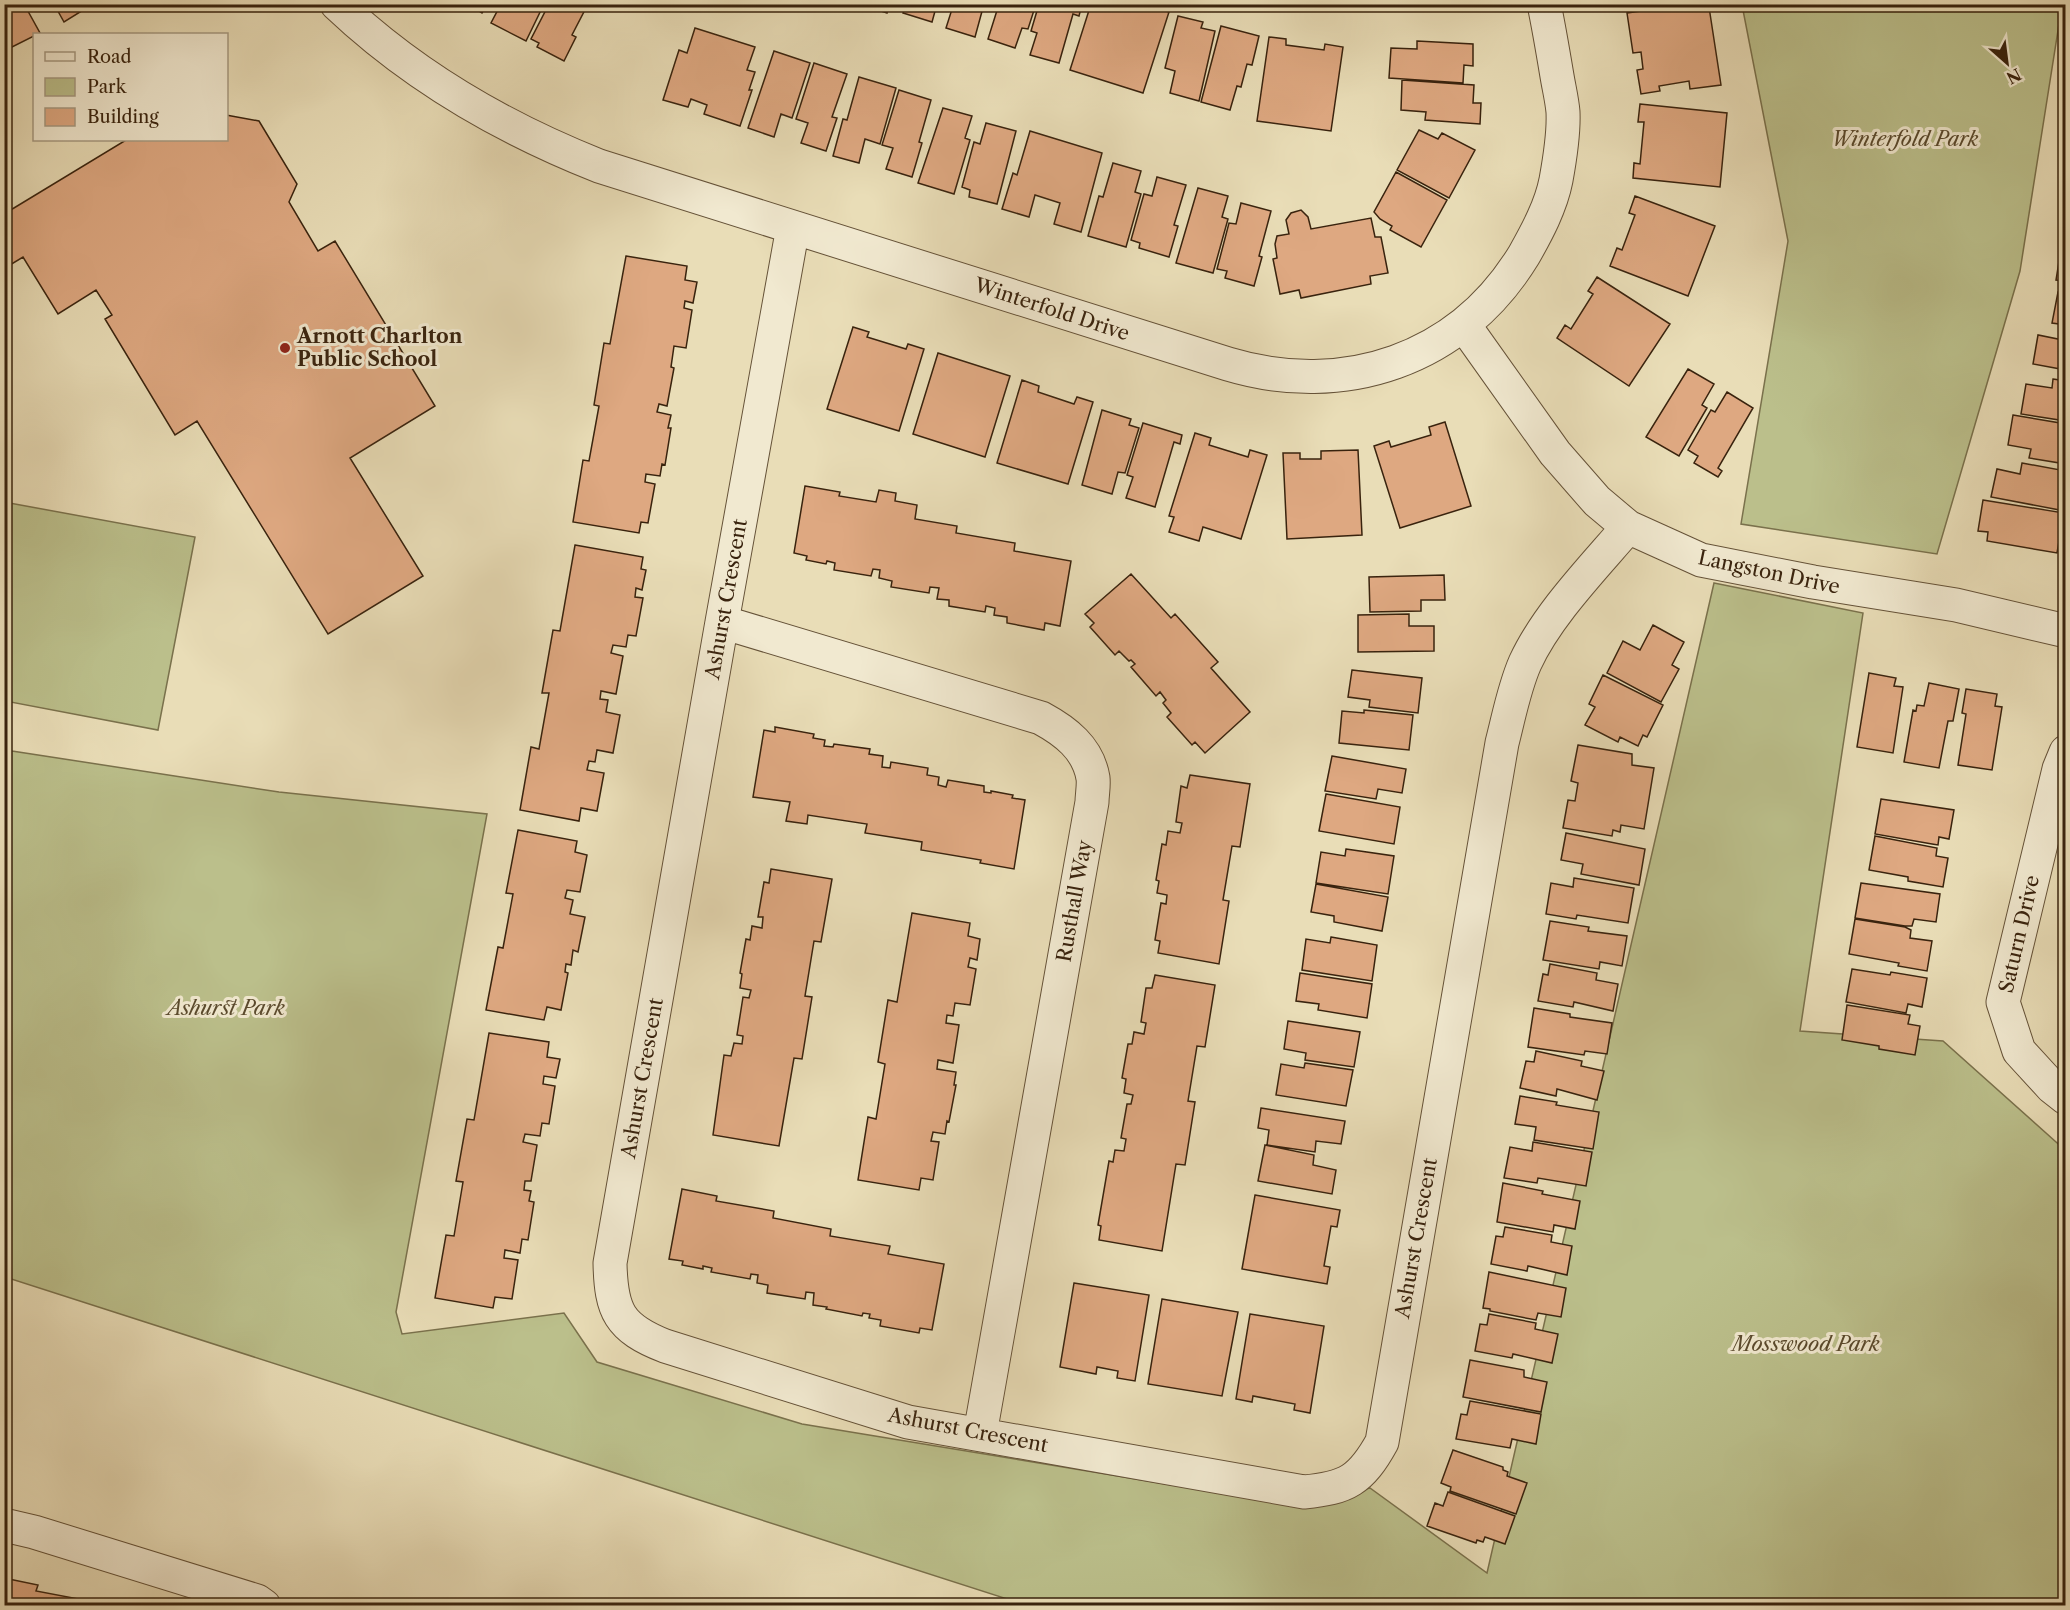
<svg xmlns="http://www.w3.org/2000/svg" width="2070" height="1610" viewBox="0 0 2070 1610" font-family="'Libre Caslon Text',serif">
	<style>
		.green { fill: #bbbf8b; stroke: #7a714c; stroke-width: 1.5 }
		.building { fill: #dea881; stroke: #39230e; stroke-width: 1.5 }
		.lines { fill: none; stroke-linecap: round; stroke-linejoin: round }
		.minor-casing { stroke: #655238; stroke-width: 35 }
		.minor { stroke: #f1e9d0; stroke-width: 33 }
		.poi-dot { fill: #8f2418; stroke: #f1e9d0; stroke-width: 2 }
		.labels { text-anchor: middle; stroke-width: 6; stroke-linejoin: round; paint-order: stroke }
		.park-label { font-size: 20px; font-style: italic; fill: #5a4a2d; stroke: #f1e9d0 }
		.street-label { font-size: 20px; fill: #39230e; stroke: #f1e9d0 }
		.poi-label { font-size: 20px; font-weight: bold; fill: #39230e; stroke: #f1e9d0; text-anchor: start }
	</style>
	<rect width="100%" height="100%" fill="#e9ddb7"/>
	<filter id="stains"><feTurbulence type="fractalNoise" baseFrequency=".00333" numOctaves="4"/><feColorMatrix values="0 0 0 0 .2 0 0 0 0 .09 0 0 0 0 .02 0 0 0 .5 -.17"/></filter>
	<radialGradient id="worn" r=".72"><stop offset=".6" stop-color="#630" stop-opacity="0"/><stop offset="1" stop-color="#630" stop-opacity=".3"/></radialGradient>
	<path class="green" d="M1742 5H2062L2020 271 1937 554 1741 524 1788 241Z
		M4 502 195 537 158 730 5 701Z
		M1714 583 1863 613 1800 1031 1943 1041 2065 1150V1605H1026L5 1277V748L12 751 279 792 487 814 396 1312 402 1334 564 1313 597 1362 802 1424 1294 1505 1370 1488 1487 1573Z"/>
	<path class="building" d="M4 4H24L40 33 4 51Z
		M54 4H93L64 22Z
		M468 4H487L482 13Z
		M501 4H544L526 41 491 23Z
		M549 4H588L572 35 576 37 564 61 537 47 539 43 531 39Z
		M861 4H890L887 13Z
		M906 4H937L932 22 903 13Z
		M948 4H984L975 37 946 28 953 6Z
		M999 4H1036L1028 29 1022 28 1015 48 988 39Z
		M1039 4H1082L1079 16 1073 14 1059 63 1030 55 1037 33 1031 31Z
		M1091 4H1144L1169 12 1143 93 1070 70Z
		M1682 5 1685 11 1709 7 1721 85 1690 89 1689 81 1659 86 1660 91 1641 94 1637 70 1643 69 1641 52 1633 53 1627 13Z
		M1178 16 1203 22 1201 28 1215 31 1199 101 1170 93 1175 71 1165 68Z
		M1221 26 1259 36 1252 65 1247 64 1241 87 1237 86 1230 110 1201 102Z
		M695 28 755 47 747 70 755 72 749 90H752L740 126 704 114 707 105 691 99 688 107 663 100 679 50 687 53Z
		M1269 37 1286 39V45L1324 50 1325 44 1343 47 1331 131 1257 121Z
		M1417 41 1473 44V66L1464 65 1463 83 1389 78 1391 48 1417 49Z
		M774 51 810 63 792 118 781 114 774 137 748 128Z
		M814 63 847 74 832 117 837 118 826 151 801 143 808 123 796 119Z
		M859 77 896 88 880 144 865 139 859 163 833 156 843 119 847 120Z
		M1402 80 1474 85 1473 103H1481L1480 124 1425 120 1426 112 1401 110Z
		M899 90 931 100 919 142 922 143 912 177 886 169 893 148 882 145Z
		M1640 104 1727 113 1720 187 1633 178 1634 163 1640 164 1644 122H1638Z
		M943 108 972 116 965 138 970 140 954 194 918 183Z
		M226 115 259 121 297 184 289 202 318 251 335 241 435 406 350 458 423 576 328 634 197 421 175 435 105 319 112 315 96 290 58 314 23 257 10 265 4 257V214L126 140H226Z
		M986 123 1016 131 997 204 969 197 970 190 962 187 974 142 980 144Z
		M1419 130 1438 139 1442 133 1475 150 1449 198 1397 170Z
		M1030 131 1102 153 1081 232 1054 224 1060 203 1035 195 1029 217 1002 209 1013 173 1017 175Z
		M1113 163 1141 171 1135 192 1141 194 1126 247 1088 236 1099 196 1103 197Z
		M1396 172 1447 200 1421 247 1390 230 1392 226 1380 219 1374 212Z
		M1157 177 1186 185 1174 225 1178 226 1169 257 1139 248 1140 243 1131 240 1144 194 1152 196Z
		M1198 188 1228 196 1222 217 1228 219 1213 273 1176 263Z
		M1635 196 1715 226 1688 296 1610 266 1617 248 1622 250 1635 215 1629 213Z
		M1241 203 1271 211 1259 256 1262 257 1254 286 1225 278 1227 271 1217 269 1229 223 1236 224Z
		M1301 210 1308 217 1311 229 1371 218 1375 237H1381L1388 273 1370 276 1371 284 1301 298 1299 290 1280 294 1273 259 1277 258 1275 244 1277 236 1289 234 1286 220 1291 213Z
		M2062 243H2066V281L2056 280Z
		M626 256 687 266 685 280 697 282 693 303 685 301 684 308 692 310 686 348 674 346 671 367 674 368 667 406 659 404 657 412 671 415 668 428H671L665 465 662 464 660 476 646 474 645 482 655 484 648 523 641 522 639 533 573 522 583 460 589 461 599 406 594 405 604 343 610 344Z
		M1597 277 1670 324 1629 386 1557 338 1565 325 1571 329 1593 294 1588 291Z
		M2058 292 2066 293V325L2052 323Z
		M853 327 869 332 867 337 906 349 908 344 924 349 899 431 827 409Z
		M2064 333 2066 334V370L2033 364 2038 335 2063 340Z
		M938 353 1010 376 985 457 913 434Z
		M1688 369 1714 384 1702 405 1707 408 1679 456 1646 437Z
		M2053 379 2066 381V421L2021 414 2026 384 2052 388Z
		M1022 380 1039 386 1038 392 1074 404 1077 397 1093 402 1068 484 997 463Z
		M1727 392 1753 408 1718 468 1722 471 1718 477 1694 463 1698 456 1688 450 1711 410 1715 412Z
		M1102 410 1131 419 1129 425 1139 428 1125 473 1118 472 1112 494 1082 485Z
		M2013 415 2066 424V464L2029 458 2031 449 2008 445Z
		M1445 422 1471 506 1400 528 1374 446 1389 441 1391 447 1431 435 1429 427Z
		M1143 423 1182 435 1180 444 1174 442 1155 507 1126 498 1133 477 1127 475Z
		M1195 433 1211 438 1209 445 1248 457 1250 450 1267 455 1241 539 1203 527 1199 541 1169 532 1174 517 1169 516Z
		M1358 450 1362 535 1287 539 1283 453H1300V459H1321V451Z
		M2022 463 2066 471 2065 511 1991 497 1997 469 2020 474Z
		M805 486 840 492 839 496 876 502 879 490 896 493 895 501 917 505 915 519 957 526 956 533 1015 543 1014 551 1071 561 1060 626 1045 623 1044 630 1007 623V617L994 615 995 608 986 606 985 612 949 606V600L937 599 939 588 930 587 929 593 891 587 892 581 879 578 880 570 873 569 871 576 834 570 835 563 827 561 826 564 806 560 807 556 794 553Z
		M1983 500 2064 513 2057 553 1987 541 1988 532 1978 531Z
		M575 545 643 557 641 569 646 570 642 590 636 588 635 597 643 598 636 636 628 635 626 647 613 645 611 653 623 656 616 694 601 691 600 699 608 700 606 712 620 715 613 753 597 750 595 762 589 761 587 770 604 773 597 811 581 808 579 821 520 810 531 747 539 749 549 693H542L553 630 560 631Z
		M1131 574 1171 618 1175 614 1218 662 1211 668 1250 712 1205 753 1195 742 1192 745 1167 717 1171 713 1163 703 1166 700 1160 692 1156 696 1131 667 1135 664 1131 660 1129 661 1119 651 1115 655 1090 627 1094 623 1085 614Z
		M1444 575 1445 600H1421V611L1370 612 1369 577Z
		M1409 614V626H1434V651L1358 652V615Z
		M1653 625 1684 642 1672 665 1679 669 1661 702 1607 673 1623 641 1640 650Z
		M1352 670 1422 678 1418 713 1369 707 1370 700 1348 697Z
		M1869 673 1896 678 1894 686 1903 687 1893 753 1857 747Z
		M1603 675 1663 705 1647 737 1643 735 1638 746 1620 737 1618 742 1585 725 1595 707 1589 704Z
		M1929 683 1959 689 1953 721H1948L1939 768 1904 762 1913 710 1916 711 1917 705 1924 706Z
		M1966 689 1997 694 1995 706 2002 707 1992 770 1958 765 1966 714 1962 713Z
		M1364 710 1413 715 1409 750 1339 743 1342 711 1364 713Z
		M775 727 814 734 813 738 825 740 824 746 833 747 834 744 870 749 869 754 883 756 882 767 890 768 891 762 928 768 927 775 939 777 938 785 946 787 948 780 984 786V792L991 793V791L1013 795 1012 798 1025 800 1014 869 980 863 981 860 921 850 922 842 865 833 867 824 808 815 807 824 786 821 790 802 753 797 764 730 775 732Z
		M1578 745 1632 754V765L1654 768 1644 829 1621 825 1620 832 1613 830 1612 836 1563 828 1568 800 1575 801 1578 783 1571 781Z
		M1332 756 1406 769 1402 793 1378 789 1376 799 1325 791Z
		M1190 775 1250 784 1240 847 1232 846 1223 900 1229 901 1219 964 1158 953 1160 941 1155 940 1161 903 1166 904 1167 895 1157 893 1159 881 1156 880 1162 844 1166 845 1168 831 1180 833 1182 823 1176 822 1181 786 1187 788Z
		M1326 794 1400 807 1394 844 1319 831Z
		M1881 799 1954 810 1949 839 1939 837 1938 845 1932 844 1875 834Z
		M518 830 577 841 575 852 587 855 580 892 567 890 565 898 573 900 570 914 585 917 578 952 573 950 571 965 566 964 565 972 568 973 561 1010 547 1007 544 1020 486 1010 498 947 503 948 513 894 506 893Z
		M1566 833 1645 849 1639 885 1581 874 1583 864 1561 860Z
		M1875 836 1937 848 1936 856 1948 858 1943 887 1908 881V877L1869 870Z
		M1346 849 1394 856 1388 894 1316 883 1321 852 1345 856Z
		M771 869 832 879 821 942 814 941 805 996 812 997 802 1059 794 1058 779 1146 713 1135 724 1055 731 1056 734 1043 742 1044 743 1036 737 1035 743 997 749 998 751 990 740 988 742 974 740 973 746 939 750 940 752 926 762 928 763 917H758L764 882 769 883Z
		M1574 878 1634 888 1628 923 1577 915 1576 919 1546 914 1551 883 1573 887Z
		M1861 883 1940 894 1936 922 1914 919 1912 926H1905L1855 918Z
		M1316 884 1388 897 1382 931 1334 922V916L1311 912Z
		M912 913 970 923 968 936 980 939 977 960 970 958 968 967 976 969 970 1005 955 1003 953 1016 947 1015 946 1023 959 1025 953 1063 938 1060 937 1069 956 1072 954 1085H956L949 1122 947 1121 945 1134 933 1132 931 1141 939 1142 933 1180 921 1178 919 1190 858 1180 868 1117 876 1119 885 1064 878 1062 888 1000 897 1002Z
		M1855 919 1905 927 1911 930 1910 938 1932 941 1927 971 1898 966 1899 963 1849 954Z
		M1550 921 1589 927 1588 931 1627 936 1622 966 1600 962 1599 969 1543 960Z
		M1331 937 1377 945 1372 981 1302 970 1306 939 1330 943Z
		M1550 964 1597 973 1596 980 1618 984 1613 1011 1574 1002 1573 1007 1538 1001 1543 974 1548 975Z
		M1852 969 1890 975 1891 972 1927 978 1922 1007 1908 1004 1906 1013 1846 1002Z
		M1300 973 1372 984 1367 1018 1318 1010 1319 1004 1296 1001Z
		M1155 975 1215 985 1205 1047 1197 1046 1188 1101 1195 1102 1185 1165 1176 1164 1162 1251 1099 1240 1101 1226 1098 1225 1109 1161 1113 1162 1115 1150 1124 1151 1126 1139 1121 1138 1127 1104H1131L1133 1095 1124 1093 1126 1079 1122 1078 1128 1044H1132L1134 1032 1144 1034 1146 1023 1141 1022 1146 988H1152Z
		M1847 1005 1910 1015 1908 1024 1920 1026 1915 1055 1879 1049V1046L1842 1040Z
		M1534 1008 1570 1014V1017L1612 1023 1607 1054 1585 1051 1584 1055 1528 1047Z
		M1288 1021 1360 1032 1354 1067 1305 1060 1306 1053 1284 1049Z
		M489 1033 549 1042 547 1057 560 1059 556 1078 544 1076 543 1084 555 1086 549 1124 542 1123 540 1136 525 1134 523 1142 537 1145 531 1181H525L524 1190 531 1191 529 1201 534 1202 528 1240 522 1239 520 1253 505 1250 504 1258 518 1260 512 1299 495 1297 493 1308 435 1298 446 1235 454 1236 463 1182 456 1181 467 1119 474 1120Z
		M1536 1051 1582 1061 1581 1066 1604 1071 1597 1100 1557 1089 1556 1096 1520 1088 1526 1061 1534 1062Z
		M1305 1063 1353 1070 1346 1106 1276 1095 1281 1064 1304 1068Z
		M1520 1096 1557 1102 1556 1105 1599 1112 1593 1149 1534 1140 1536 1127 1515 1124Z
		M1261 1108 1345 1121 1341 1144 1316 1141 1315 1152 1267 1145 1269 1130 1258 1128Z
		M1533 1142 1592 1152 1586 1186 1538 1178 1537 1183 1504 1178 1510 1147 1532 1151Z
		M1265 1145 1314 1155 1313 1165 1336 1170 1332 1194 1258 1181Z
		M1503 1183 1543 1191 1542 1194 1580 1201 1575 1229 1554 1225 1553 1232 1497 1222Z
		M682 1189 717 1196 716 1201 774 1211 773 1218 831 1229 830 1236 890 1246 888 1254 944 1264 932 1330 920 1328 919 1333 880 1326 881 1320 869 1318 870 1314 863 1313 862 1316 826 1309 827 1307 813 1305 814 1293 806 1292 805 1299 767 1293 768 1285 757 1283 758 1275 751 1274 750 1279 711 1272 712 1268 703 1266V1269L682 1265 683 1261 669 1259Z
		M1255 1195 1340 1210 1337 1227 1331 1226 1324 1266 1330 1267 1327 1284 1242 1269Z
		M1505 1227 1552 1235 1551 1242 1572 1246 1567 1275 1528 1266 1527 1271 1491 1264 1496 1236 1503 1237Z
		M1489 1272 1566 1288 1561 1317 1538 1313 1536 1320 1490 1311V1309L1483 1308Z
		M1074 1283 1149 1295 1135 1381 1117 1378 1118 1371 1097 1367 1096 1374 1060 1367Z
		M1162 1299 1238 1312 1222 1396 1148 1384Z
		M1250 1314 1324 1326 1310 1413 1294 1410 1295 1404 1253 1396 1252 1402 1236 1399Z
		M1489 1314 1536 1323 1535 1329 1558 1334 1552 1363 1513 1354 1512 1358 1475 1351 1480 1324 1487 1325Z
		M1470 1360 1524 1370V1377L1547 1382 1541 1412 1463 1397Z
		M1470 1401 1541 1414 1536 1444 1512 1439 1510 1448 1456 1439 1461 1414 1467 1415Z
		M1453 1450 1503 1467V1470L1508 1472 1507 1476 1527 1483 1516 1514 1450 1491 1451 1487 1441 1483Z
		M1448 1492 1515 1516 1505 1544 1485 1537 1483 1542 1477 1540 1476 1543 1427 1526 1435 1503 1443 1506Z
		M4 1578 38 1585 36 1591 84 1600 83 1606H4Z
		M396 1600 430 1606H395Z"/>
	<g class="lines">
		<g class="minor-casing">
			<path id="minor" d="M337 4C413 76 503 128 599 166L1228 364C1344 399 1460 360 1524 255 1537 232 1551 206 1556 180 1560 158 1564 134 1563 112 1562 100 1559 88 1557 76 1553 52 1549 28 1544 4
				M793 227 722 622 610 1263C611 1311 619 1328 665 1346L908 1422 1304 1492C1347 1488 1361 1480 1382 1442L1502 743C1509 716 1514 688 1525 663 1547 615 1593 568 1628 527
				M1464 325 1555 453 1597 501 1628 527 1701 560 1813 582 1956 605 2066 631
				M722 622 1041 718C1065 731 1088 748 1093 778 1094 786 1092 795 1092 802L980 1434
				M2066 752 2059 769 2003 1002 2019 1051 2052 1087 2066 1098
				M4 1525 34 1532 257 1601 264 1606"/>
		</g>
		<use href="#minor" class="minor"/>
	</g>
	<circle class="poi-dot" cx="285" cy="348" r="6"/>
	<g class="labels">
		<g class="park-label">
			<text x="1905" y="146">Winterfold Park</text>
			<text x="226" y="1015">Ashurst Park</text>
			<text x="1806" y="1351">Mosswood Park</text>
		</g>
		<g class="street-label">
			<text transform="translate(1052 309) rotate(18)" y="7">Winterfold Drive</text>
			<text transform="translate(1769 572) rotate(12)" y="7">Langston Drive</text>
			<text transform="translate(726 599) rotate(-80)" y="7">Ashurst Crescent</text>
			<text transform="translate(1074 901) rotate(-80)" y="7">Rusthall Way</text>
			<text transform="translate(2019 934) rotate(-77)" y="7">Saturn Drive</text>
			<text transform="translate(642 1078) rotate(-80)" y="7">Ashurst Crescent</text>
			<text transform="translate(1416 1238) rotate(-80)" y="7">Ashurst Crescent</text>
			<text transform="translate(968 1430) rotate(11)" y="7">Ashurst Crescent</text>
		</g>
		<g class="poi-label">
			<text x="297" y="343">Arnott Charlton<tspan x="297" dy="23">Public School</tspan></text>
		</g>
	</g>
	<rect width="2070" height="1610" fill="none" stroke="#e9ddb7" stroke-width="24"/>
	<rect x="6" y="6" width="2058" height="1598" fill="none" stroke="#39230e" stroke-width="3"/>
	<rect x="12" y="12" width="2046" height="1586" fill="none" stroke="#39230e" stroke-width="1.5"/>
	<rect x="33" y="33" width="195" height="108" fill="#f1e9d0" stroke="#a79a82" stroke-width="1.5"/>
	<rect x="45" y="52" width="30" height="9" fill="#f1e9d0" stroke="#a79a82" stroke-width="1.5"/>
	<text x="87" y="63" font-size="18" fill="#39230e">Road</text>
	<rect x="45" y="78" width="30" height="18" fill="#bbbf8b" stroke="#a79a82" stroke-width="1.5"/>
	<text x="87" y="93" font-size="18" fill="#39230e">Park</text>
	<rect x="45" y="108" width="30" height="18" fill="#dea881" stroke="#a79a82" stroke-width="1.5"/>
	<text x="87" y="123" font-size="18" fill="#39230e">Building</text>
	<g transform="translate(2007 63) rotate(152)" stroke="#f1e9d0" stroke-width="4.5" paint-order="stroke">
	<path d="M0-4.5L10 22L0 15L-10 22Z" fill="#39230e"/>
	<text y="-9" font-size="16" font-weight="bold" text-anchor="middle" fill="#39230e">N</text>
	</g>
	<rect width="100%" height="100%" filter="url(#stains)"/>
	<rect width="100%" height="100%" fill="url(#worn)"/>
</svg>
